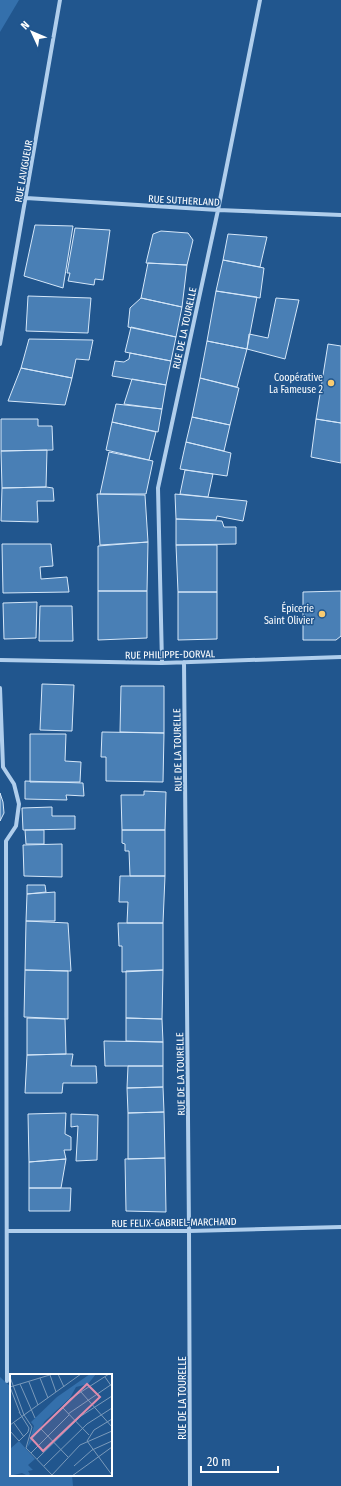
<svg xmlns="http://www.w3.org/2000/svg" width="341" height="1486" viewBox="0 0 341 1486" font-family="'Fira Sans Condensed',sans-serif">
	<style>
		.green { fill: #3470ac }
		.building { fill: #497fb5; stroke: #d5e7f9 }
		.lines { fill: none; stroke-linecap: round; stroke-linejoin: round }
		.street { stroke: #b0ceec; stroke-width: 4 }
		.poi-dot { fill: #f9cb71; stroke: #21568e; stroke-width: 1.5 }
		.labels { text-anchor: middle; stroke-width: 3; stroke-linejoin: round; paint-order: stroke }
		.street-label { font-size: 10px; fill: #fff; stroke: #21568e }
		.poi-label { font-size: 10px; fill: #fff; stroke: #21568e; text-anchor: end }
		.inset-road { fill: none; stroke: #7a9abb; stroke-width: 1 }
		.view { fill: #e08cad; fill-opacity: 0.15; stroke: #e08cad; stroke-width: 2 }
		.inset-edge { fill: none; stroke: #fff; stroke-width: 2 }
	</style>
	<rect width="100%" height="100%" fill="#21568e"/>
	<path class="green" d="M0 0H19L0 32Z
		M0 1377 11 1387V1475H72L73 1486H0Z"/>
	<path class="building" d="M35 225 73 226 63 288 24 276Z
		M75 228 110 230 103 280 95 279 94 285 68 281 70 273H67Z
		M161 231 188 233 193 240 187 265 146 263 153 234Z
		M228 234 267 237 260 267 223 260Z
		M223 260 264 268 260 298 216 291Z
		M148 263 187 265 182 307 141 298Z
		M216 291 257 297 247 349 207 341Z
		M28 296 91 298 88 333 26 331Z
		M141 298 182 307 176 337 128 327 130 308Z
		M276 298 299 300 285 359 247 349 249 334 268 338Z
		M131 327 176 337 171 361 125 352Z
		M29 339 93 340 89 360 76 359 72 378 21 368Z
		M207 341 247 349 237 387 200 378Z
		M328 344 341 346V423L316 419Z
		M130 353 171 361 166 385 112 376 115 361 124 362 129 359Z
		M21 368 72 378 65 405 8 401Z
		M200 378 239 388 230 425 192 417Z
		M132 379 166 385 162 409 124 404Z
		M116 404 162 409 158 432 112 422Z
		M192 417 230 425 224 451 186 442Z
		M1 419H38V426H52L53 450 1 451Z
		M316 419 341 423V463L311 457Z
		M112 422 156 432 149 460 106 450Z
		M186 442 231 453 227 476 180 469Z
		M47 450 46 487 2 488 1 451Z
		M109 452 153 461 146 494H100Z
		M185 470 213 474 208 497 180 494Z
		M46 487 53 488 54 501H37L38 522 1 521 2 488Z
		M97 494 145 495 148 542 100 545Z
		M175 494 247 501 243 521 217 516 216 520 176 519Z
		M176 519 222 521 224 527H236V544L176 545Z
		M148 542 147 591H98V546Z
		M2 544H51L53 566 40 567 41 579 67 577 69 592 3 593Z
		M176 545H217V592H178Z
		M98 591H147V638L98 640Z
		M341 591V636L336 640H303V592Z
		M178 592H217V639L178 640Z
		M37 602 36 638 4 639 3 603Z
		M40 606H72L73 641H39Z
		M42 684 74 685 72 731 40 730Z
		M121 686H164V733L120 732Z
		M102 732 164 733 163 782 106 781V757H101Z
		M30 734H66L65 761 81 762 80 782H30Z
		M25 781 83 783 84 796 66 795 67 800 25 799Z
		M144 791 166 792 165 830H122L121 795H144Z
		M0 793 3 802 4 813 0 821Z
		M52 807V816H75V829L23 830 22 808Z
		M25 830H44V844H26Z
		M122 830H165V876H130L129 851H125V844L122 843Z
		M62 844V877L24 876 23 845Z
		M120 876H165L163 923H127L128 902H119Z
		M27 885H45L46 892 27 894Z
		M55 892V921H26L27 894Z
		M26 921 68 923 71 971 25 970Z
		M118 923H163V970L122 972V946H119Z
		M25 970 68 971V1019L24 1017Z
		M163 970 162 1019 126 1018V971Z
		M27 1018 65 1019 66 1054 27 1055Z
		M126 1018 162 1019 163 1042 126 1041Z
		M104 1041 163 1042V1066H105Z
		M66 1054H73L71 1066H96L97 1083H63L62 1093H25L27 1055Z
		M128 1066H163V1087L127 1088Z
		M163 1087 164 1112 128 1113 127 1088Z
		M164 1112 165 1158 128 1159V1113Z
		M66 1113 65 1134 71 1137V1150H64L66 1159 29 1162 28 1114Z
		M71 1114 98 1115 97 1160 76 1161 78 1126 71 1127Z
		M165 1158 166 1212 126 1211 125 1159Z
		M66 1159 61 1188H29V1162Z
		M29 1188H71L70 1211H29Z"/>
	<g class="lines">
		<path class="street" d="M26 198 218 210 341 215
			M0 344 60 0
			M0 660 162 663 341 657
			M184 662 189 1231 190 1486
			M162 663 158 488 218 210 260 0
			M0 688 3 767 14 784 19 804 16 826 6 841 7 1381
			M7 1231H189L341 1227"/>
	</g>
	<g class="poi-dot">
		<circle cx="331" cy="383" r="4"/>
		<circle cx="322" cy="614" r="4"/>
	</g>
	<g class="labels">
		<g class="street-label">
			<text transform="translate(23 171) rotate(-80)" y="4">RUE LAVIGUEUR</text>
			<text transform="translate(184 200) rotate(3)" y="4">RUE SUTHERLAND</text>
			<text transform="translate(184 328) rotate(-78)" y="4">RUE DE LA TOURELLE</text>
			<text transform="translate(170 654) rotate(-1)" y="4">RUE PHILIPPE-DORVAL</text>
			<text transform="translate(177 750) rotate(-91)" y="4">RUE DE LA TOURELLE</text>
			<text transform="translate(180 1074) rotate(-91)" y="4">RUE DE LA TOURELLE</text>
			<text transform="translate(174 1222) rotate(-1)" y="4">RUE FELIX-GABRIEL-MARCHAND</text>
			<text transform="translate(182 1398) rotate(-90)" y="4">RUE DE LA TOURELLE</text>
		</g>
		<g class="poi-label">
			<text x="323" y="381">Coopérative<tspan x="323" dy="12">La Fameuse 2</tspan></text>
			<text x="314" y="612">Épicerie<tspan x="314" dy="12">Saint Olivier</tspan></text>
		</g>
	</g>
	<g transform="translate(10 1374)">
		<rect width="102" height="102" fill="#21568e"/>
		<path d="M80 0H86L78 10 66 13 60 24 35 47 17 74 24 52 21 48 47 23ZM9 67 25 85 18 91 23 96 18 97 20 100 18 102 12 99 0 102V75Z" fill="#3470ac"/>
		<path class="inset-road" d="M48 0 54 13M40 1 46 18M0 3 14 41 22 53 16 74 43 102M95 3 102 13M30 4 38 24M19 8 28 31M10 10 25 44M0 13 43 0M0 13 10 39M71 18 102 53M52 33 79 61M58 40 102 10M102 45 84 56 77 67 102 101M4 49 14 63M0 51 71 0M31 55 58 83M0 57 9 67 18 58 19 54 9 38M25 61 60 25 99 0M21 79 59 41M27 85 71 42 102 22M34 92 77 50 102 34M64 92 82 76 102 67M41 102 70 71 102 57M62 102 102 73"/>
		<path class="view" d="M77 10 90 23 33 77 21 64Z"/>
		<rect width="102" height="102" class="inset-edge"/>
	</g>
	<g transform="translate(32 32) rotate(314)" stroke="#21568e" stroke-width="3" paint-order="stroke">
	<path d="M0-3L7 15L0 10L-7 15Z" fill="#ffffff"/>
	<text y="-6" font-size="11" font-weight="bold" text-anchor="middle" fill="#ffffff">N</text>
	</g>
	<path d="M201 1466v6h77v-6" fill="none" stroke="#ffffff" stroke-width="2"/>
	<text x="207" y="1466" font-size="12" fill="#ffffff" stroke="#21568e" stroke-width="3" paint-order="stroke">20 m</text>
</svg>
